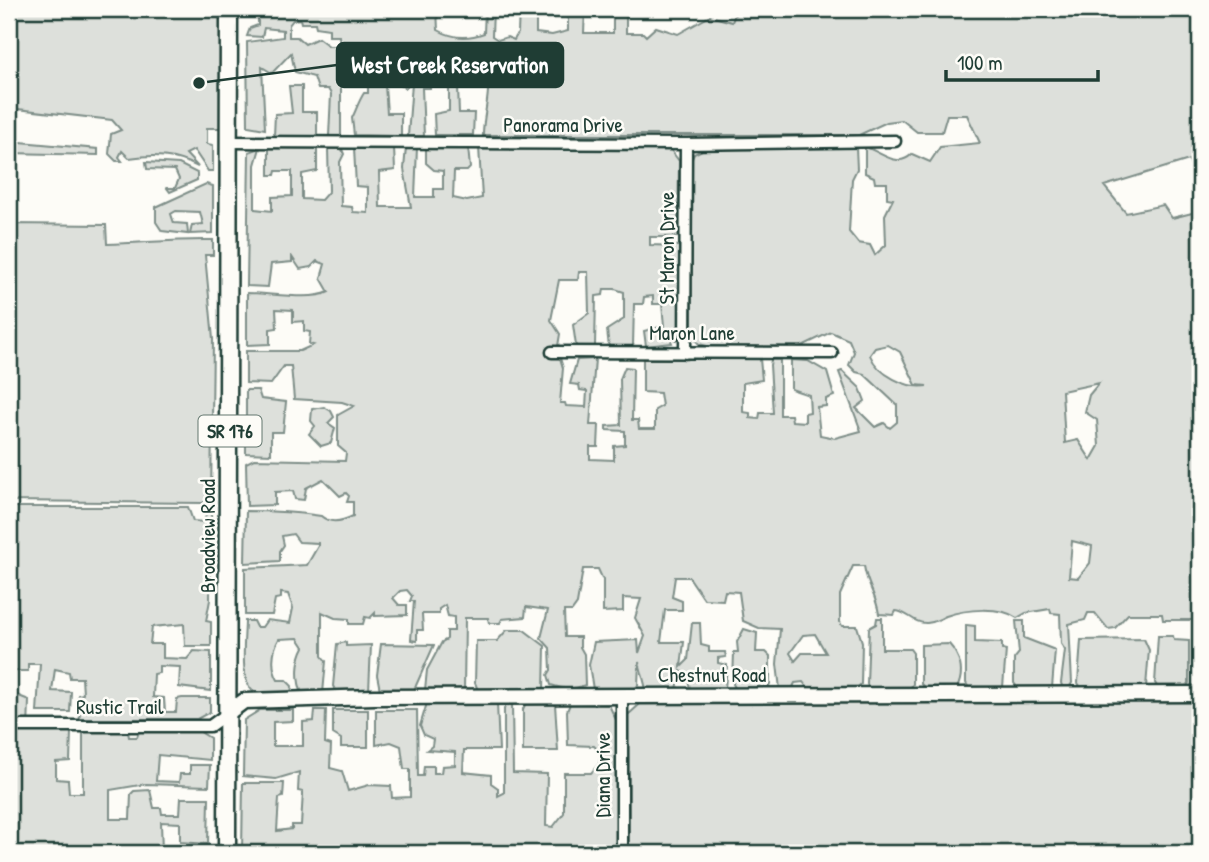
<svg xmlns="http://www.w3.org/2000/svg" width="1209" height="862" viewBox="0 0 1209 862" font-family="'Patrick Hand',sans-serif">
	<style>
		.green { fill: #dde0db; stroke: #7e8e88; stroke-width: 2; fill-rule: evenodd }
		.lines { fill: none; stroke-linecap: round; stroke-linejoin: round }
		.street-casing { stroke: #1f3d34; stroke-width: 15 }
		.secondary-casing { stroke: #1f3d34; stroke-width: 19 }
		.primary-casing { stroke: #1f3d34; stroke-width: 21 }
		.street { stroke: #fdfcf7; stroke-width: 10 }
		.secondary { stroke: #fdfcf7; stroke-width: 14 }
		.primary { stroke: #fdfcf7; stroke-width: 16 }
		.labels { text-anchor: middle; stroke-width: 5; stroke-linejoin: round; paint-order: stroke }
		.shield { fill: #fdfcf7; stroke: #62766e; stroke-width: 2 }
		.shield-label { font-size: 19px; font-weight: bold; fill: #1f3d34 }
		.street-label { font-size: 21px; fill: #1f3d34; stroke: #fdfcf7 }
		.leader { fill: none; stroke: #1f3d34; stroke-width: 2.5 }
		.callout-dot { fill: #1f3d34; stroke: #fdfcf7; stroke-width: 2.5 }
		.callout { fill: #1f3d34; stroke: #1f3d34; stroke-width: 2.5 }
		.callout-label { font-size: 23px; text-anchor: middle; font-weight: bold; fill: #fff }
	</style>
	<rect width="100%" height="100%" fill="#fdfcf7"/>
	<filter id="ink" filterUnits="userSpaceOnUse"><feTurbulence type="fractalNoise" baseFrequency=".0143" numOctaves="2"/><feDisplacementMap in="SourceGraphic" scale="14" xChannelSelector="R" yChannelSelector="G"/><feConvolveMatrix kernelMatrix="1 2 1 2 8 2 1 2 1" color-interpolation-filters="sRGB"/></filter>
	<g filter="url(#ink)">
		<path class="green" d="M9 9H231V128H207V144L213 145V171H208L194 150 186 154 198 167C174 155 155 154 129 158L122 151 119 157 122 161H116L109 154 111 134 121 130 112 120 9 108Z
			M258 9H437L438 30C452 38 468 39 484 33L485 9H504L493 10 492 36 498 40 507 37 514 40 518 33 519 9H536V33L552 35 568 31V11L548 9H585L584 33H613V10L593 9H652L626 11V33H643L646 36 656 27 678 34 710 16 732 22 737 9H1200V189L1189 160 1104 186 1126 213 1163 205 1172 218 1200 211V620H1163L1162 614H1128L1115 628 1108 629 1095 613H1088L1085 620 1069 624 1072 683 1069 687 1063 688 1061 683 1065 650 1061 644 1060 614 1051 613 1050 609 1026 613 1017 618C1000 606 966 609 946 616 939 619 936 622 927 623 914 624 908 612 896 611L894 615 879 614C876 594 867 586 864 566H853L840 595V622L842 626H857L862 642 861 684 857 688 807 687 803 682 795 683 792 689H780L777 664 780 629 759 628 743 621 739 592 725 591 723 600 704 599 689 577H675L672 597 682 601V610H665L661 642H684L681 667 688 660 692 623H700L701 645 709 647V652H725L726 657 718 658V663L727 665 725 689 690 688 687 676 681 671 677 689H646L639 662 638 685 634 690 593 689 589 665 594 642 638 640 639 653 645 636 635 618 641 599 623 598V611L603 612V580L598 569H583L577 604 572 611H564L565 637H580V647L584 654 585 685C572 690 564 689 551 685L548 675 551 670 550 648 541 638 548 610 526 607 525 617 502 619 500 623H489L488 618H465L464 691 425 690 427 670 442 642 447 639V631H454V617L448 616 445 605 439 609V614H422L423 630H417V641L411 640 414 601H410L412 596 407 590 400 591 393 598 399 605H407V615L375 616V613L370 618 365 617 363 624H349V619L335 618 322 612V656L326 661 323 693H302C296 680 297 659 304 647L298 638 279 639C272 651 271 668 278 680H286L292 686 291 693C280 693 267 695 257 693 238 688 245 638 245 621H253L256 627H262L267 620 290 623 293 608 288 594 281 593V598L275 599 272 615H245V568L307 565 318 546V543L299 542 293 534 282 536 284 545 280 551V561L245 563 246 511C273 511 296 512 321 516 331 525 345 520 353 516V502H347L349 496 346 493 340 496 323 479 306 488 304 500 295 499 293 491 275 492V505L247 506 246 463 254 459 345 461 346 453 338 446V415L354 406 342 402 294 399 291 366H284L271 384 246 383V351H300L313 345 309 344 310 332 304 331V321L293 322V310L276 309 277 328 270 329V344L247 345V293C269 293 311 301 329 292L321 278 325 264 317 261 311 267 300 269 292 257V262L271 264 268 287 247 286 249 152 260 148 255 165V209L272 211V197L292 196V171H276L275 175H269V148H317V171L302 174V199L321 200 329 191 328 148 341 147 344 154 340 162 341 206 352 207 353 212 368 213V187L356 186 354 148H394L395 170 379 172 380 207H411L404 169 406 147H417L415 197H434V189H443V171L434 170 426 163V147H468L470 168 467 171H454L453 198 467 201 482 198 479 147 670 149 679 161 678 237H650V245L679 246V333L676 340 670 338 672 343 646 346 644 331 664 326 662 304H653V296L644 297 643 304H634L633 346 609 347 607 330 624 319V292L615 289H604L603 295 596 296 595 346H576L573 325 589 313 588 272H579L578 280H559L551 320 560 334 556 358H560L563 368 560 403H565L566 406 586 407 587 391 580 390 579 385 570 384 577 360 595 359 590 425H599L598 447H590V459L614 460V446L625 445V431L606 430V426L621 425 620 379 625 367 633 368 632 420H638L639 429H655V410L662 406 660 393 643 392V359H760L762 380 743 383V412L750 413V418L759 419 760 413H773L770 365 771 360H780V415H791L792 421 805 422V413L810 412 809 395 791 389V360L808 361 827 372 834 396 826 399V406L817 407 820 435 835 438 861 431 839 372 842 371 860 388 865 401 856 408 875 427 884 423 890 428 897 422V405L864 374 856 372 849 365 854 352 849 340 831 332 798 348 711 347 699 344 692 336 691 161 694 154 708 147H856L857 169 852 179 849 232 858 243 870 245 875 255 886 245 885 215 893 199 887 198V183H875L874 177 865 173V147C882 152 897 169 912 154L930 162 940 147 980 143 967 115H947L942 132H917L902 120 887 122 859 135H483C483 115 490 98 488 78L477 83 464 80 462 87H458L459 113H474L473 135H435L434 114 449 111V87L445 79H430V88H422L424 136H408L412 83 405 88 398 83 403 66 396 64 384 72 387 113H401V136L354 135 352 118C356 111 358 102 364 93H368V67L357 68 348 84 341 87V136H329L331 94 328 89H318L314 77 295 72 291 53 272 73 262 67 265 129 248 126 247 42 283 37V30L264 28 262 37 247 36 250 28 258 25ZM300 19 301 23H315L316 27 329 29V36H339L340 46H329L318 38 305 44 297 37H289V25L293 20ZM888 345 900 352 916 385 927 386C907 389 878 375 870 355L875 348ZM1099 383 1089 395 1085 412 1097 420 1099 446 1091 460 1078 440 1065 443 1062 391ZM1072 541 1092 546 1090 563 1078 578 1069 577ZM815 634 826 653H802L795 661 790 653 803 635Z
			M289 86H302V112H317V136H274L275 114 292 113Z
			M9 141 98 149V155L9 153Z
			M146 162 179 164 197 173V180L170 192 167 188H175L179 179 175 170 147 169Z
			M206 184 213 186V233L190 234 192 225 203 224 200 212 176 211 171 214 174 223 187 224 188 234 162 231 156 222V207Z
			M9 224 106 225 107 244C143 243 177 239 213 240V255H205L213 339 211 500 202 503 9 501Z
			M246 390H258L261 399 286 402 283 432H271V454L246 453Z
			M324 407 331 411 334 417 328 423 335 428 331 443 321 446 309 434 315 426 311 421 312 409Z
			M9 507H188L193 521 205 522 206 512 211 511 210 600 206 621 211 622V646H185L184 624 152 627 150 644H163V658L187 659 194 651 211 652V691L179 687 180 667 159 666V673L154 674 153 697 164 698 165 712H176L177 699 182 698H210V712L197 719H80L78 695 83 694 82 678H70L69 672 55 669 52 691 71 692 70 712H37L40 664H28V671H9Z
			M877 618H882V649H910L913 653V684L910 688H869L867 684 869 628 876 624Z
			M1016 621H1024V638L1055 650 1052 688H1018L1014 683V659L1019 653Z
			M966 625 975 626V642L1002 643V649L1006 650 1003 687 969 688 966 683Z
			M744 629 757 633 756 652H766L770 656V684L766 689H736L733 684 734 652H738L737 642Z
			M507 630H524L545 646 544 690H478L475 683 476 641H497Z
			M1158 636H1173L1174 640 1189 641V683L1186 687 1157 686 1155 683Z
			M1144 639 1149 650 1146 687H1081L1078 683 1081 640Z
			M346 642V646L371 645 369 691 336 692 333 686 337 644Z
			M381 644 434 645 414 690H380L377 675Z
			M949 644C960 656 965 672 957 688H925L921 684V645Z
			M11 693 29 700 28 732H71L70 761 56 762V779L68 780 69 793H83V731L128 732 129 737H137L139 732H200L210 738V760L158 755 156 781 179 782 180 774H190V765H210L209 786 146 784 110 790V819H130L131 794 134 791 150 790 154 808H161L162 814H180L181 798H209L208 844 180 842V823L161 822 162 852 190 853H9Z
			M1200 701V853H629L628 715 640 704Z
			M427 703H497L499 750H464L463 772 491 775V783L498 788V796L504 793V709L507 703H512L513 773 547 774 546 826 553 827 564 813V773H591L599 764 601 753 594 746 568 745 567 711 570 704 609 705 616 720V853H242L243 783H284L283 797 279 798 277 831 292 829V825H301L303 792 298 791 299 772 276 779 243 776 244 720 260 710H293V721L273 722V746H303V722L314 721 315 710H326L325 743 331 745 330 768 342 771 348 791 369 785 391 786 392 798 410 797V769H404L401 746 391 742 376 745V710H417L418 776H423L424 766H434V773H441L442 766 455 765V752L427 750 432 746 433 739 424 735 420 726Z
			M526 703 555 704 558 751H523V709Z
			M333 710H368V747H341V739L333 734Z"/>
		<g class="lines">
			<g class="street-casing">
				<path id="street" d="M230 142 686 144 895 141
					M552 352 832 353
					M685 353 686 144
					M622 696V853
					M9 726H210L228 713"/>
			</g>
			<g class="secondary-casing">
				<path id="secondary" d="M228 713 244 701 374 697 1200 694"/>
			</g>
			<g class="primary-casing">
				<path id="primary" d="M227 853 229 9"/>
			</g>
			<use href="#street" class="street"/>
			<use href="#secondary" class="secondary"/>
			<use href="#primary" class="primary"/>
		</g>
	</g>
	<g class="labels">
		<rect class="shield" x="198.5" y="415.5" width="63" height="31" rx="5"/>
		<g class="shield-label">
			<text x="230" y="438">SR 176</text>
		</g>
		<g class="street-label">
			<text x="563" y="132">Panorama Drive</text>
			<text transform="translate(667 248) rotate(-90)" y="7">St Maron Drive</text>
			<text x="692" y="340">Maron Lane</text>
			<text transform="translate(208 536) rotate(-90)" y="7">Broadview Road</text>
			<text x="712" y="682">Chestnut Road</text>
			<text x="120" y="714">Rustic Trail</text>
			<text transform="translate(603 775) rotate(-90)" y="7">Diana Drive</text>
		</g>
	</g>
	<path class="leader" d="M199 83L337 65"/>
	<circle class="callout-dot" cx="199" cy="83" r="7"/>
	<rect class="callout" x="337" y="43" width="226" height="44" rx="7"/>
	<g class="callout-label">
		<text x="450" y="73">West Creek Reservation</text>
	</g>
	<rect width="1209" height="862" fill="none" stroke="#fdfcf7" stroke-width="35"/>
	<rect x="18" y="18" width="1174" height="827" fill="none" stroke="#1f3d34" stroke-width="2.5" filter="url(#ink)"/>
	<path d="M946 70v10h152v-10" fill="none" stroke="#1f3d34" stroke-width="3.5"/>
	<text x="957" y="70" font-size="21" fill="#1f3d34" stroke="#fdfcf7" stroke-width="5" paint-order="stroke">100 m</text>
</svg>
